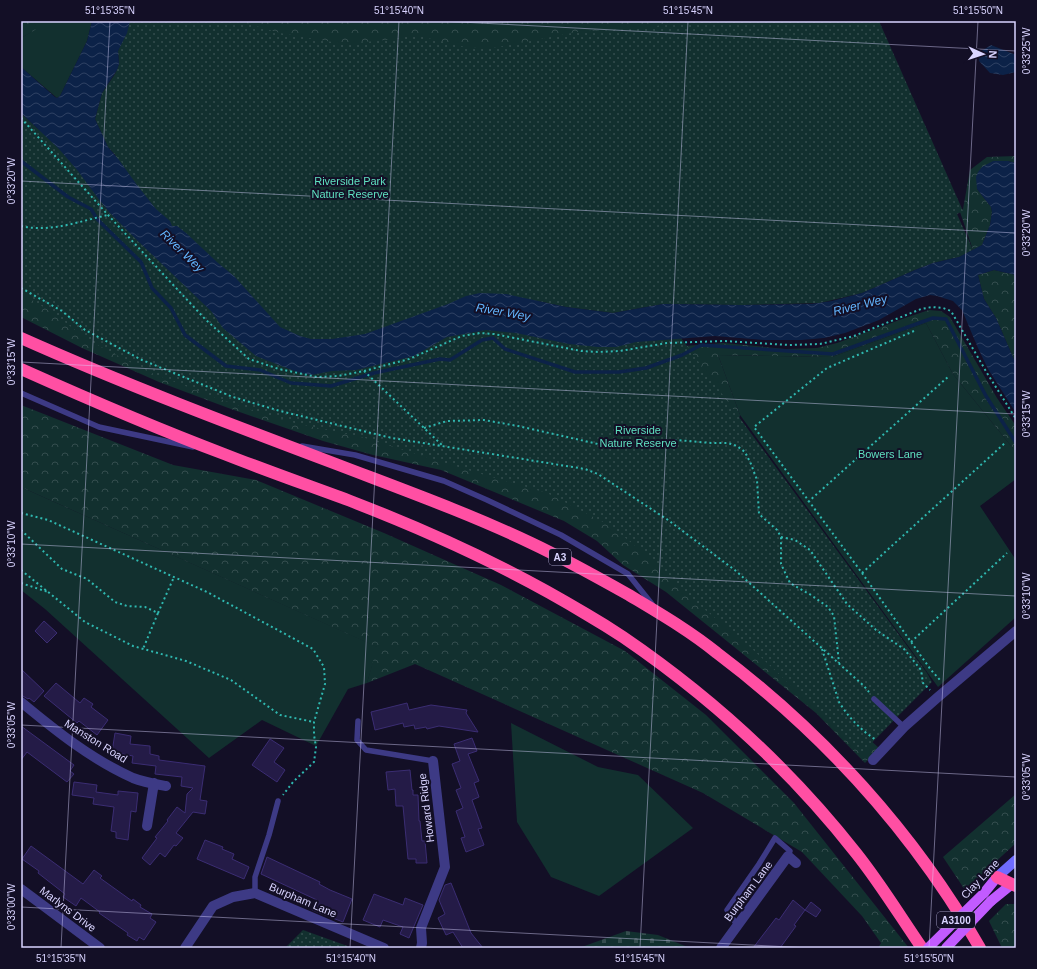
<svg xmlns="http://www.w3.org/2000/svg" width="1037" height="969" viewBox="0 0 1037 969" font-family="Helvetica,sans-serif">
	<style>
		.green { fill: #12302f }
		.forest { fill: url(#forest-crowns) }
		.cemetery { fill: url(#cemetery-stones) }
		.park { fill: url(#park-dots) }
		.water { fill: url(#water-waves) }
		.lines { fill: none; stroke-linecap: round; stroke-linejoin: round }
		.stream { stroke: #0c2248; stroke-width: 3.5 }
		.building { fill: #241b47; stroke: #3b2d73 }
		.path { stroke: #2fb8b0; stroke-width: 2; stroke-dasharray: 2 3; stroke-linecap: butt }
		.lane { stroke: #3d3a85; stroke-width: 5.5 }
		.street { stroke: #3d3a85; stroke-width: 10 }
		.secondary { stroke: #6f6bff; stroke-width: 10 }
		.primary { stroke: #c25bff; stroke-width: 10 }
		.highway { stroke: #ff4fa3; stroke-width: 12 }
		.primary-bridge { stroke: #c25bff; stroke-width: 10 }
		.ticks { fill: none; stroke: #d9d4ff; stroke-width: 1; stroke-opacity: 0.45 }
		.labels { text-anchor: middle; stroke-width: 4; stroke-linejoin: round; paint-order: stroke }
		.shield { fill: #130f26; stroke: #9e99be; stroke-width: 1 }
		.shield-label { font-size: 10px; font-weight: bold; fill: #d9d4ff }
		.park-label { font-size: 11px; fill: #5fe0c0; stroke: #130f26 }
		.street-label { font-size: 11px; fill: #d9d4ff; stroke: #130f26 }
		.water-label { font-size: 12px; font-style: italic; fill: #62b6ff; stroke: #130f26 }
		.neatline { fill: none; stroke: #d9d4ff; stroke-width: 1.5 }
		.ticks-label { font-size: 10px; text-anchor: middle; fill: #d9d4ff }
	</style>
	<defs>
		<pattern id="forest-crowns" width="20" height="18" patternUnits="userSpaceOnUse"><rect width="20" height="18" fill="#12302f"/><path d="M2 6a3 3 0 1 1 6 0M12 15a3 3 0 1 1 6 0" fill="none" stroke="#344d4e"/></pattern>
		<pattern id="cemetery-stones" width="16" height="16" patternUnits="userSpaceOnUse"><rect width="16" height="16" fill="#12302f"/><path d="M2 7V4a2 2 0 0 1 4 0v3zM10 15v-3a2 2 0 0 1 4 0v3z" fill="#344d4e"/></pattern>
		<pattern id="park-dots" width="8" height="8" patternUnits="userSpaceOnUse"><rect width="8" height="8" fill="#12302f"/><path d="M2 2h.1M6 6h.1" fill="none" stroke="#344d4e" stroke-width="1.8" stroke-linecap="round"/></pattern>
		<pattern id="water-waves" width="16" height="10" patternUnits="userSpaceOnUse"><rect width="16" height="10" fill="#0c2248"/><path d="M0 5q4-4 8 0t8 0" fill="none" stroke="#2f4163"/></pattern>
	</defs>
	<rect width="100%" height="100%" fill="#130f26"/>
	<path class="green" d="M34 21H92L87 41 60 96 57 98 21 67V38L36 29Z
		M926 323 953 374 1016 452V479L980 506 1016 560V617L938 687 740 415 718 355 832 357Z
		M21 487 378 647 367 683 348 689 316 746 262 720 209 758 45 609 21 590Z
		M511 723 598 767 638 775 693 828 599 896 551 877 517 822Z"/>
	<path class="forest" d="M21 21H34L37 29 21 38Z
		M222 21H719L625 39 357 61Z
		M21 123 671 347 724 343 786 349 817 348 837 343 905 318 929 310 941 311 950 317 997 398 1016 426V452L953 374 926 323 832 357 718 355 740 415 736 430 627 507 840 713 879 748 865 763 816 713 666 592 623 565 597 541 564 521 441 470 373 455 323 441 231 409 159 382 82 348 21 317Z
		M1016 156V163L1008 161 977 189 991 207 992 212 990 225 982 245 973 250 960 212 963 209 970 170 987 157Z
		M994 270 1016 275V364L996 318 984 299 978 275Z
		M21 405 173 465 256 480 384 533 501 585 625 651 706 715 794 803 909 948H878L881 943 862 916 802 852 703 793 415 664 367 683 377 647 21 487Z
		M1016 794V843L965 890 943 857Z
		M1006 904H1016V948H1002L989 921Z"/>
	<path class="cemetery" d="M626 931 658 935 690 948H579Z"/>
	<path class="park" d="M130 21H239L280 33 338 43 345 44 395 39 415 35 465 47 493 48 582 31 617 30 649 28 675 21H879L963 211 957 214 973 250 959 257 933 263 915 270 862 293 820 303 741 305 663 304 613 313 566 307 506 294 480 293 466 296 448 304 365 334 332 339H311L300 336 280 327 234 276 218 263 199 244 172 226 170 221 156 209 137 185 120 160 108 147 95 119 102 93 115 74 119 64 118 51Z
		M21 113 59 149 78 171 97 197 110 213 139 242 211 311 223 328 256 356 311 375 414 356 447 337 486 330 516 333 569 344 598 347H616L636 342 681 338 927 673 932 682 899 715 861 754 846 737 749 646 681 590 643 552 609 525 547 493 471 471 365 438 290 422 219 399 149 372 88 340 53 313 21 293Z
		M303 930 353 948H285Z"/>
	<path class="water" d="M92 21H130L127 33 118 51 119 64 117 70 102 93 95 119 108 147 119 160 137 185 156 209 170 221 172 226H177L186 233 218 263 234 276 280 327 300 336 311 339H332L365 334 448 304 466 296 480 293 506 294 566 307 613 313 663 304 741 305 812 304 832 301 862 293 915 270 933 263 959 257 982 245 990 225 992 212 991 207 977 189 976 177 978 172 982 167 993 161H1008L1016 163V275L994 270 978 275 984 299 996 318 1016 364V413L988 369 978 348 962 310 953 301 937 296 930 295 916 299 879 320 845 333 824 338 801 340H765L715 336 636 342 616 347H598L569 344 516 333 486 330 447 337 414 356 356 370 332 371 311 375 297 372 256 356 223 328 211 311 139 242 110 213 97 197 78 171 59 149 21 113V67L55 97 57 98 60 96 87 41Z
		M991 45 1016 55V72L1003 75 990 73 979 61 980 52Z"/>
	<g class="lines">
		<path class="stream" d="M21 161 68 197 91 209 97 219 141 262 152 288 171 308 185 335 226 366 260 370 291 383 331 386 374 373 440 359 450 360 482 340 493 338 505 349 575 372H619L646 368 682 355 701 345 833 354 933 318 946 319 986 396 1016 443"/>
	</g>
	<path class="building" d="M44 621 57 633 47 643 35 631Z
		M21 669 44 691 34 702 29 698 28 699 21 695Z
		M56 683 80 703 84 698 93 704 91 707 108 720 97 735 79 721 77 723 44 696Z
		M407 703 409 710 431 705 467 710 466 713 478 732 439 726 427 729 426 727 415 729 414 725 404 727 403 723 375 730 371 712Z
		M21 726 74 765 70 771 74 774 67 782 27 752 21 760Z
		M115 733 131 736 130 744 150 746V754L159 756V760L205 766 200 800 207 801 205 814 193 812 176 833 183 838 176 846 174 845 165 857 160 853 150 865 142 858 157 838 155 837 168 821 167 820 177 807 185 813 187 794 193 788 181 786 182 777 155 774 156 766 132 763 133 756 112 752Z
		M472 738 477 751 468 754 479 781 474 783 479 797 472 800 482 828 478 829 484 845 466 852 461 838 465 837 456 811 463 808 456 790 461 788 452 764 460 761 454 744Z
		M270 739 284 748 274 762 285 770 277 782 252 765Z
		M410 770 412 790H413V795H418L419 821H420L422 841H425L427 863H416V859H408L403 806H396L395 789 388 790 386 772Z
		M74 782 97 785 96 792 118 795V791L138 793 136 812 131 811 128 840 116 838V832L111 831 114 807 93 804 94 798 72 795Z
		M205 840 223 847 222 849 234 854 232 859 249 867 244 879 197 859Z
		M31 846 83 884 94 870 102 876 100 878 132 901 133 899 141 905 140 907 152 914 150 918 156 922 144 940 139 937 137 941 127 935 128 933 99 913 100 912 81 898 76 906 63 897 65 894 38 873 39 871 22 859Z
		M267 857 320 882 319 884 330 890 352 899 343 922 312 910 317 900 261 874Z
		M451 883 471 933 483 948H463L453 932 446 935 438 918 445 914 439 900 445 885Z
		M374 894 403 905 405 898 423 905 409 938 400 934 403 927 383 920 380 927 363 920Z
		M793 900 805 910 794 925 796 926 780 948H753L776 918 779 920Z
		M811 902 821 910 816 917 805 910Z"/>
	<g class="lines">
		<path class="path" d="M21 118 108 215 205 319 249 359 279 369 317 377 338 376 364 371 409 359 462 336 480 333 494 334 581 351 598 352 620 351 667 343 724 341 789 345 820 344 854 336 921 309 932 307 943 308 951 311 987 373 1016 419
			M21 226C50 233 80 221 108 215
			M21 288 62 311 85 330 142 360 233 397 280 411 392 438 585 469 598 474 668 520 736 571 864 686 869 692
			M914 331 827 368 754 427 862 573 931 670 940 680
			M364 371 443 446
			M424 428 447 421 484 420 518 426 607 446 665 444 677 440 711 443H728L737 446 745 452 751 464 757 480 759 514 777 530 781 537V564L790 583 811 595 828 607 834 616 839 663
			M808 502 949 376
			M21 513 48 520 207 592 313 649 324 667 325 684 314 722V735L316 747 314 762 293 782 283 795
			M21 530 62 569 87 579 115 602 127 606 145 607 158 613 143 649
			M781 537 795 540 810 550 847 604 876 630 904 649 921 670 923 683 930 690
			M21 570 85 622 133 646 186 661 231 680 280 715 314 722
			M862 573 1005 443
			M21 583 48 592
			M158 613 174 577
			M911 642 1007 553
			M822 649 839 702C848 717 862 731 876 740"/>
		<path class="lane" d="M21 393 99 427 193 447
			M302 446 355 455 444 481 487 500 561 535 628 574 652 604
			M874 699 904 727
			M358 721 357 740 366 750 433 761
			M255 893V877L269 835 278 801
			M737 925 727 910 759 864 775 838 790 851 788 856"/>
		<path class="street" d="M21 702C56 731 91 759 133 778 143 782 155 784 166 786
			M873 760 904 727 938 697 1016 631
			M147 826 154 783
			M21 889 100 948
			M185 948 213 906 233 897 255 893 384 948
			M421 948 422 943 421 928 445 867 433 761
			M721 948 788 856 796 863"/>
		<path class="secondary" d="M997 877 1016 860"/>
		<path class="primary" d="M984 893 997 877
			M991 901 1012 884"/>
		<path class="highway" d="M21 338C124 384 230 424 336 464 401 489 468 513 531 543 565 559 597 577 629 595 659 613 690 631 717 653 823 733 914 833 980 948
			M21 369C88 399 155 428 224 454 267 471 310 486 353 502 433 533 512 569 586 614 598 621 611 629 623 637 711 697 790 769 856 853 880 883 900 916 922 948
			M997 877 1016 886"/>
		<path class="primary-bridge" d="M928 948 984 893
			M946 948 991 901"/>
	</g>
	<path class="ticks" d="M441 21 1016 51M21 181 1016 233M21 362 1016 414M21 544 1016 596M21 725 1016 777M21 907 809 948M61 948 110 21M350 948 399 21M640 948 688 21M929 948 978 21"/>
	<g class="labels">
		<g class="shield">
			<rect x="549" y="549" width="22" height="16" rx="3"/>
			<rect x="937" y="912" width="38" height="16" rx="3"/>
		</g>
		<g class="shield-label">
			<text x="560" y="561">A3</text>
			<text x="956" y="924">A3100</text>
		</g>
		<g class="park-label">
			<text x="350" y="185">Riverside Park<tspan x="350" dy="13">Nature Reserve</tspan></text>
			<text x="638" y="434">Riverside<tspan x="638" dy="13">Nature Reserve</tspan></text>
			<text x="890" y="458">Bowers Lane</text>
		</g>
		<g class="street-label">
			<text transform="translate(96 741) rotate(32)" y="4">Manston Road</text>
			<text transform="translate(426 808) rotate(-97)" y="4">Howard Ridge</text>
			<text transform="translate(980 879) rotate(-46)" y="4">Clay Lane</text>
			<text transform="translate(748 891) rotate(-53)" y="4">Burpham Lane</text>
			<text transform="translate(303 900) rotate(23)" y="4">Burpham Lane</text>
			<text transform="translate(68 909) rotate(37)" y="4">Marlyns Drive</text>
		</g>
		<g class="water-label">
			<text transform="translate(182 251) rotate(44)" y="4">River Wey</text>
			<text transform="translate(860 305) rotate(-14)" y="4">River Wey</text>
			<text transform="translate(503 312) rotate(10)" y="4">River Wey</text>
		</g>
	</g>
	<rect width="1037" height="969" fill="none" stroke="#130f26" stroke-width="44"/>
	<g transform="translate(983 54) rotate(93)" stroke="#130f26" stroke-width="3" paint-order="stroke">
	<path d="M0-3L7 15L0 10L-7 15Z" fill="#d9d4ff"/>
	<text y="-6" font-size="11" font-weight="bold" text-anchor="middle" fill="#d9d4ff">N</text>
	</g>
	<rect x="22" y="22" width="993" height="925" class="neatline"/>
	<g class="ticks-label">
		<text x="110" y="14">51°15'35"N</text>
		<text x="399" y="14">51°15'40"N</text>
		<text x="688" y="14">51°15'45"N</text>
		<text x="978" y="14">51°15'50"N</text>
		<text transform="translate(1026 51) rotate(-90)" y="4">0°33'25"W</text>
		<text transform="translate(11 181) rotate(-90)" y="4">0°33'20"W</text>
		<text transform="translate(1026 233) rotate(-90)" y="4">0°33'20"W</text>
		<text transform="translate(11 362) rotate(-90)" y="4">0°33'15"W</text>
		<text transform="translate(1026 414) rotate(-90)" y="4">0°33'15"W</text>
		<text transform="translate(11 544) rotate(-90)" y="4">0°33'10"W</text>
		<text transform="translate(1026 596) rotate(-90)" y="4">0°33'10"W</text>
		<text transform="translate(11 725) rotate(-90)" y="4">0°33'05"W</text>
		<text transform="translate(1026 777) rotate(-90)" y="4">0°33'05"W</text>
		<text transform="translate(11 907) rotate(-90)" y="4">0°33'00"W</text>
		<text x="61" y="962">51°15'35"N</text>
		<text x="351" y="962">51°15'40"N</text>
		<text x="640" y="962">51°15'45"N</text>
		<text x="929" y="962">51°15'50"N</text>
	</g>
</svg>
